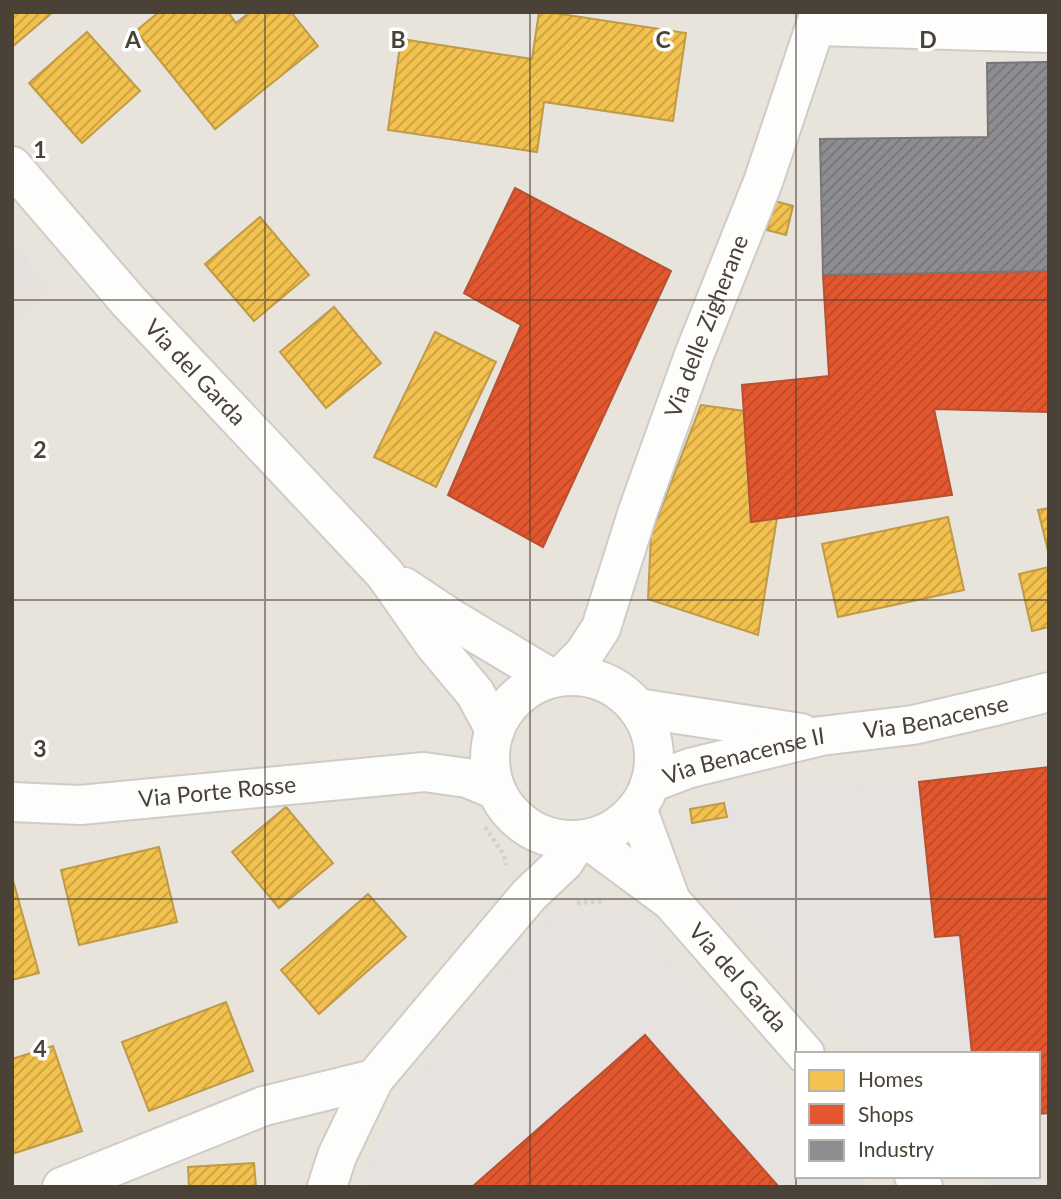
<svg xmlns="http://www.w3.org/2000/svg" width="1061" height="1199" viewBox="0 0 1061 1199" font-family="Lato,sans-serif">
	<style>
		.residential { fill: #e8e3db; fill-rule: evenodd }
		.industrial { fill: #e6e1dd }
		.parking { fill: #e5e2df }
		.homes { fill: url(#homes-hatch); stroke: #c09b47; stroke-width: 2 }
		.shops { fill: url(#shops-hatch); stroke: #b65131; stroke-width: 2 }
		.industry { fill: url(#industry-hatch); stroke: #797677; stroke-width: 2 }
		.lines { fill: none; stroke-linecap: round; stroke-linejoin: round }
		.minor-casing { stroke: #cfccc8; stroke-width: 42 }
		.path { stroke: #d3d1cc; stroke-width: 4.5; stroke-dasharray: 3.5 3.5; stroke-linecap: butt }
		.minor { stroke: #fdfdfc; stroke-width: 38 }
		.grid { fill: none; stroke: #4b4237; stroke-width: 2; stroke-opacity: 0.55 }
		.labels { text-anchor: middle; stroke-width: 7; stroke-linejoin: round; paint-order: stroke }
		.street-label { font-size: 23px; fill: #4b4237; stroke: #fff }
		.grid-label { font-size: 23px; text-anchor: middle; font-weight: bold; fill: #4b4237; stroke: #fff; stroke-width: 7; stroke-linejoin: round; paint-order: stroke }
	</style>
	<defs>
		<pattern id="homes-hatch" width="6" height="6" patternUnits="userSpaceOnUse" patternTransform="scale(1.75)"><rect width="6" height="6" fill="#f2c14e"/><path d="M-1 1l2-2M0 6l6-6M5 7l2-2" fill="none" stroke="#c69e42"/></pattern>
		<pattern id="shops-hatch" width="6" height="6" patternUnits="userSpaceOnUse" patternTransform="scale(1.75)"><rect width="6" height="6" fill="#e4572e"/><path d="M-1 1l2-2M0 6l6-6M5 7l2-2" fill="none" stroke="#bb4a28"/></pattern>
		<pattern id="industry-hatch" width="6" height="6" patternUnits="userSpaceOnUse" patternTransform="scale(1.75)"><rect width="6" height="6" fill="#8d8d92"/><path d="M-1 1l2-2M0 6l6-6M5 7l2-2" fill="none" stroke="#757578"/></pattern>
	</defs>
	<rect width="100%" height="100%" fill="#f3f1ee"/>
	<path class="residential" d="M12 12H1049V1187H12V326L54 289 12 240ZM797 1054H1038V1176H797Z"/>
	<path class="industrial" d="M12 240 54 289 12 326Z"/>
	<path class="parking" d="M919 782 935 937 960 935 972 1054H871L680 839 678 828 729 820 724 789Z
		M628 911 797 1104V1176H860L870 1187H779L645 1035 472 1187H361L370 1156 398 1096 551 912Z
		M980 1176H1034L1044 1187H989Z"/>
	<path class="homes" d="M12 12H53L12 47Z
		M159 12H228L236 23 250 12H291L318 46 215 129 136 31Z
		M539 12H548L686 33 673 121 544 102 537 152 388 130 401 39 532 59Z
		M87 32 140 91 82 143 29 83Z
		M775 201 793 206 786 235 767 230Z
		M260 217 309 275 254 321 205 264Z
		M334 307 381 363 326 408 280 352Z
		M435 332 496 362 436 487 374 457Z
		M701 405 744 411 751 522 777 518 758 635 648 599 651 535Z
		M1049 508V555L1038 510Z
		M948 517 964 590 838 617 822 544Z
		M1049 567V627L1032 631 1019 574Z
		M724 803 727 817 692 823 690 809Z
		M286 807 333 863 279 908 232 852Z
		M159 847 177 922 79 945 61 870Z
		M12 877 39 973 12 980Z
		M368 894 406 937 319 1014 281 970Z
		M226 1002 253 1071 149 1111 122 1042Z
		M53 1046 82 1131 12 1154V1059Z
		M254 1163 256 1187H189L188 1167Z"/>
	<path class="shops" d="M515 188 671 271 543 547 448 495 521 325 464 293Z
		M1049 271V412L934 409 952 495 751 522 742 385 829 376 823 275Z
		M1049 767V1113L1038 1114V1054H972L960 935 935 937 919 782Z
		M645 1035 779 1187H472Z"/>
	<path class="industry" d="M1049 62V271L823 275 820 139 988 137 987 63Z"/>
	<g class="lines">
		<g class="minor-casing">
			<g id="minor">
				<path d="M816 26 1049 33"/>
				<path id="s1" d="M12 166 129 302 385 574 434 644 475 693 495 730"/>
				<path d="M404 587 452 619 549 677"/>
				<path id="s2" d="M562 676 584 654 601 628 638 511 694 355 763 182 820 12"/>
				<circle cx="572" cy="758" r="82"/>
				<path d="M637 708 801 733"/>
				<path id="s3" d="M650 783 690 768 821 736 913 725 995 706 1049 692"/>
				<path id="s4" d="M12 802 80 805 424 772 467 778 496 790"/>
				<path d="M637 808 671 901"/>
				<path id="s5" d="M587 839 671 901 805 1054"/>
				<path d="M914 1176 923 1187"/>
				<path d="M62 1187 264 1106 374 1079"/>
				<path d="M327 1187 337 1156 374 1079 529 895 564 862 578 840"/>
			</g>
		</g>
		<path class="path" d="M485 827 504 855 506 865
			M577 903 603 901"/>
		<use href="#minor" class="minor"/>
	</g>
	<path class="grid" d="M265 12V1187M530 12V1187M796 12V1187M12 300H1049M12 600H1049M12 899H1049"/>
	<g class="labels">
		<g class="street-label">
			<text dy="8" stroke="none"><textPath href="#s2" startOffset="382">Via delle Zigherane</textPath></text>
			<text dy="8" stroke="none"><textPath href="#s1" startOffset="276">Via del Garda</textPath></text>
			<text dy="8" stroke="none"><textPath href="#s3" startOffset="294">Via Benacense</textPath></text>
			<text dy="8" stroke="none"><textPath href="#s3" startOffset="98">Via Benacense II</textPath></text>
			<text dy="8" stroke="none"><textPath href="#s4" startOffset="206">Via Porte Rosse</textPath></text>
			<text dy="8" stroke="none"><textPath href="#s5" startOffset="206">Via del Garda</textPath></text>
		</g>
	</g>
	<g class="grid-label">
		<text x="133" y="48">A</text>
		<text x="398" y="48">B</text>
		<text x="663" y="48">C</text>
		<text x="928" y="48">D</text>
		<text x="40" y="158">1</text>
		<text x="40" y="458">2</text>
		<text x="40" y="757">3</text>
		<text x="40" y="1057">4</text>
	</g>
	<rect width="1061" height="1199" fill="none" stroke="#4b4237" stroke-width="28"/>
	<rect x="795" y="1052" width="245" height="126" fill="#ffffff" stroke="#b7b3af" stroke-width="2"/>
	<rect x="809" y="1070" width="35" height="21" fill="#f2c14e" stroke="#b7b3af" stroke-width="2"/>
	<text x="858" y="1087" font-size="21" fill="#4b4237">Homes</text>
	<rect x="809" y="1104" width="35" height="21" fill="#e4572e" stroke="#b7b3af" stroke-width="2"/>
	<text x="858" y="1122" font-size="21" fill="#4b4237">Shops</text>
	<rect x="809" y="1140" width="35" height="21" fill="#8d8d92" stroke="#b7b3af" stroke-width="2"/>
	<text x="858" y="1157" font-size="21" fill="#4b4237">Industry</text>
</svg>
